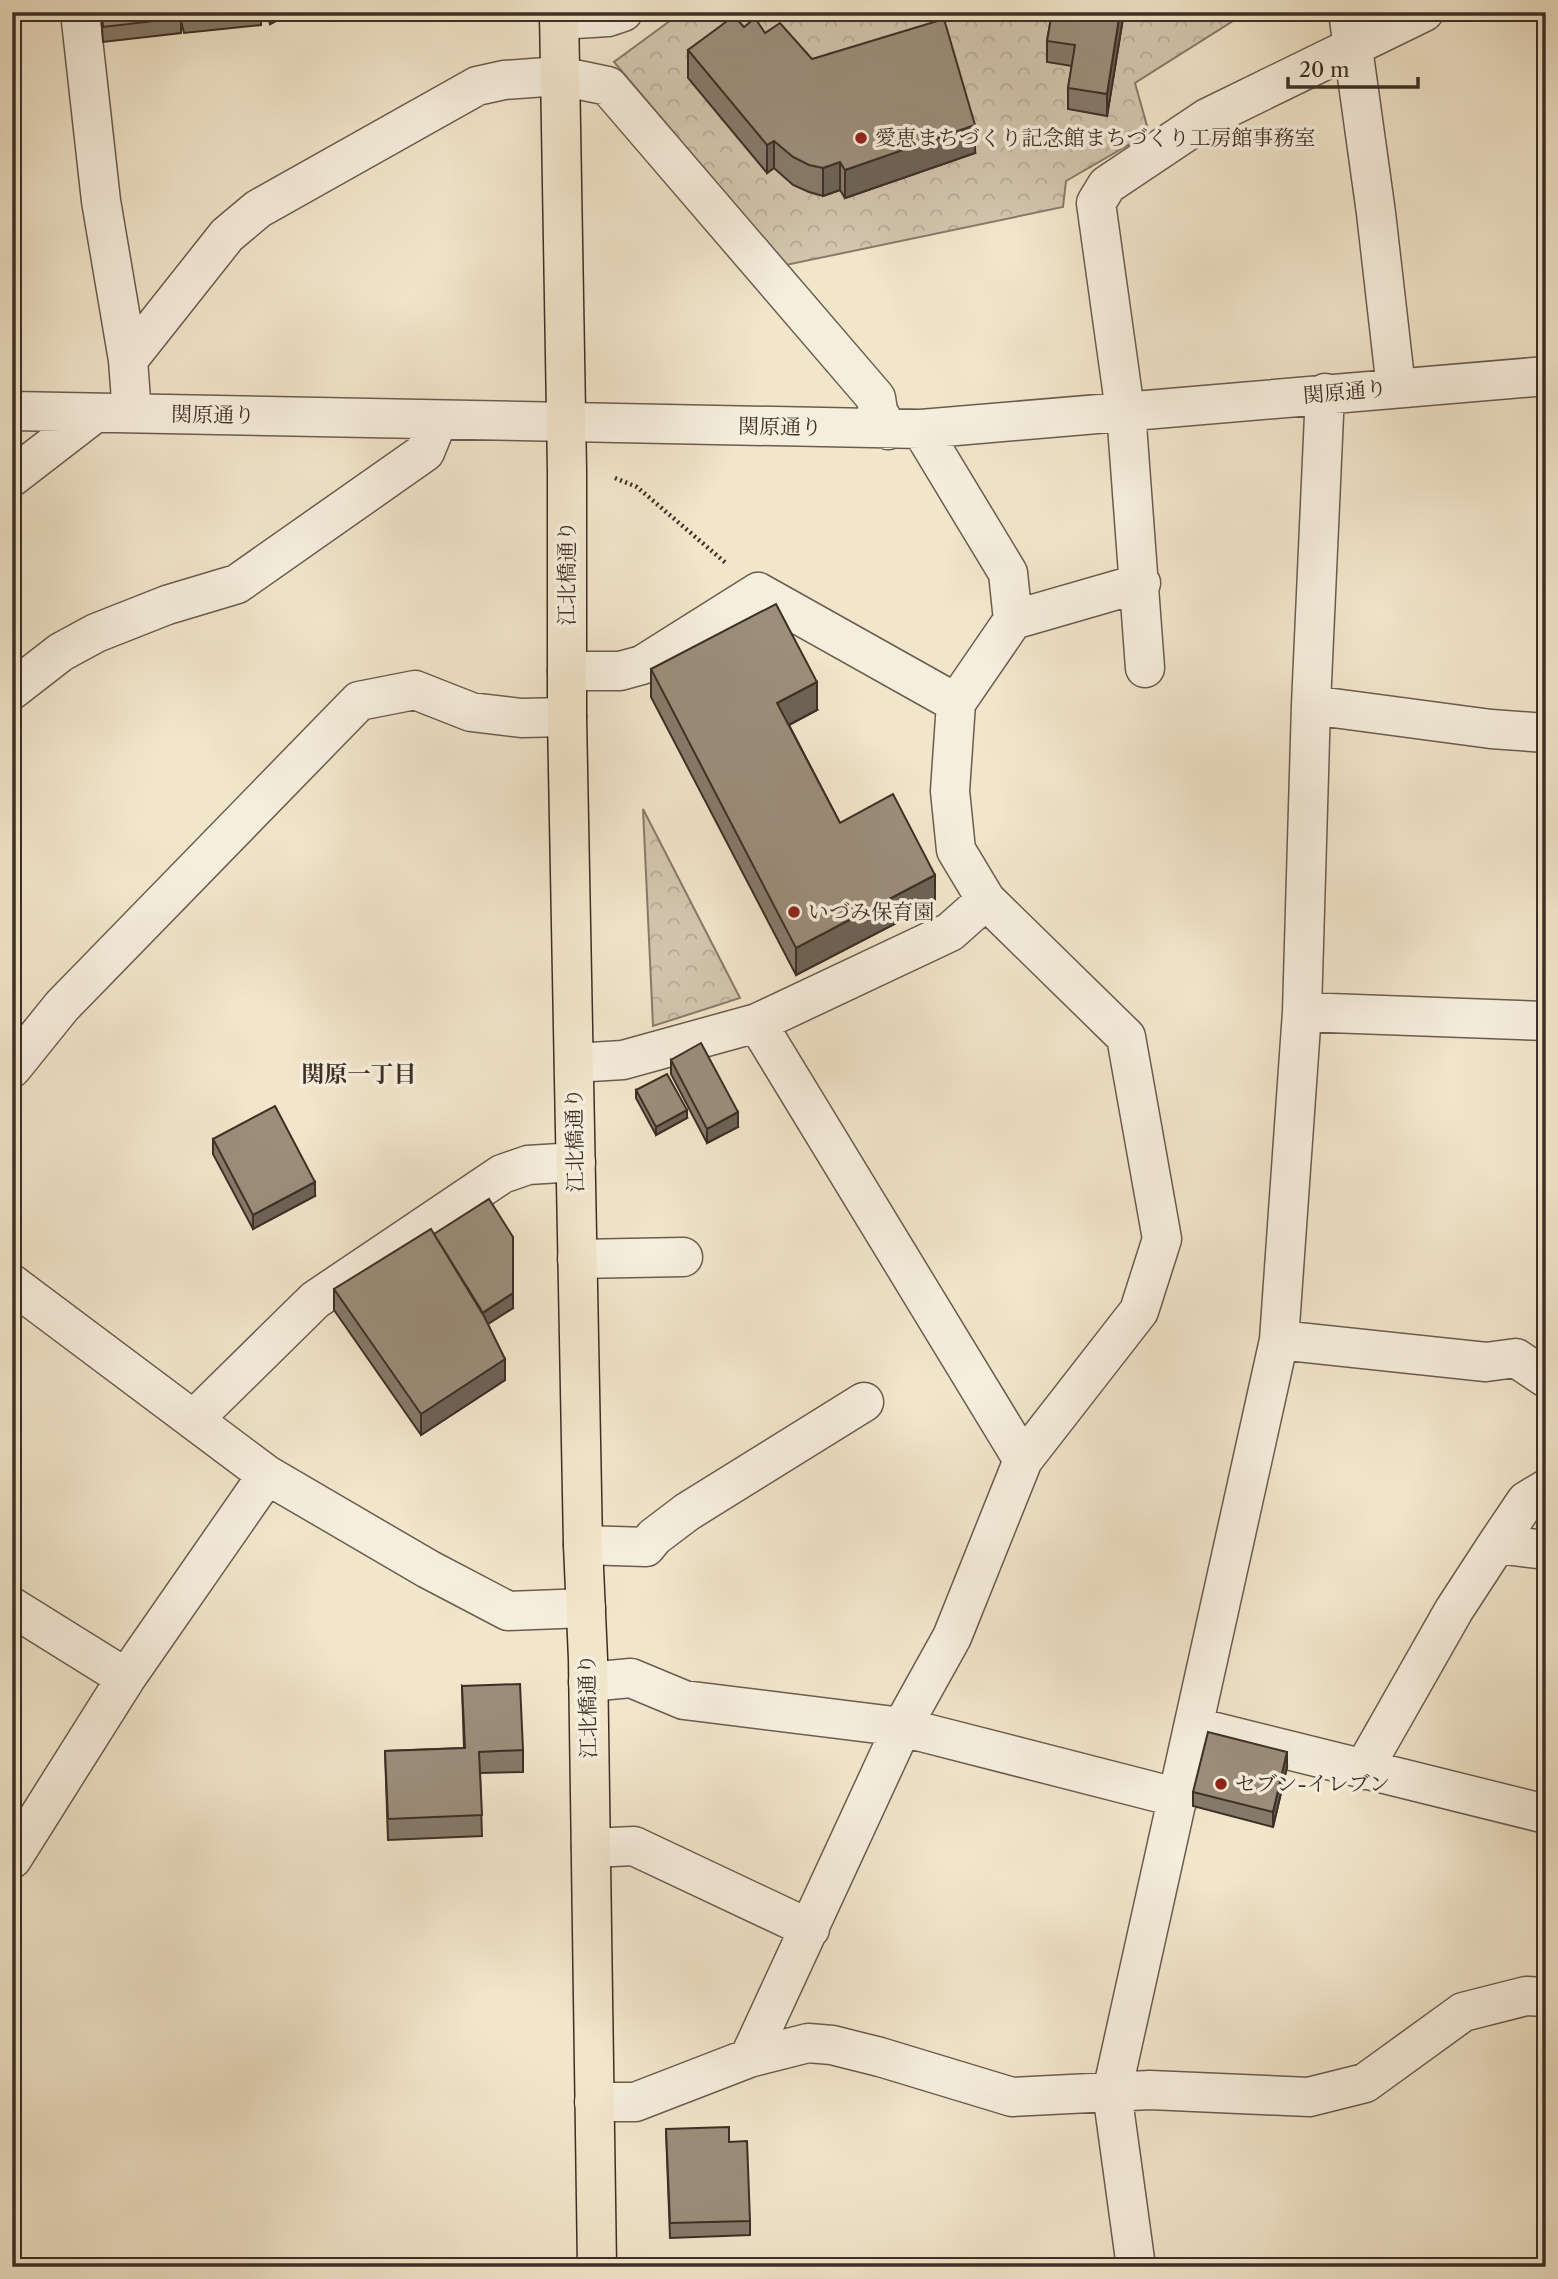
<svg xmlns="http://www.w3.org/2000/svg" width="1558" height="2279" viewBox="0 0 1558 2279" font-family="'Libre Caslon Text','Noto Serif JP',serif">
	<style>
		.forest { fill: url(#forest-crowns); stroke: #887a6a; stroke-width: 2 }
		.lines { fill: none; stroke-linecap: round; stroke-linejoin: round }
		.minor-casing { stroke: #6a5c4f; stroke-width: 41 }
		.major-casing { stroke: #3d2f26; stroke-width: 41 }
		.path { stroke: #3d2f26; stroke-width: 4.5; stroke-dasharray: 2 3.5; stroke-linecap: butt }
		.minor { stroke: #f6eedd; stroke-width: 38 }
		.major { stroke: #f1e5ca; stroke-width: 38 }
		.wall { fill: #857a6a; stroke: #3d2f26; stroke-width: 2 }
		.shaded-wall { fill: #6c6356; stroke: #3d2f26; stroke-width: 2 }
		.building { fill: #9b8e7b; stroke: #3d2f26; stroke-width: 2 }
		.poi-dot { fill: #8f2418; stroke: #f6eedd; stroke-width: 2.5 }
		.labels { text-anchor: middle; stroke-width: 7; stroke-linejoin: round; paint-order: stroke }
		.poi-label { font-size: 21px; fill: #3d2f26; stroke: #f6eedd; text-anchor: start }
		.street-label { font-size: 21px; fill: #3d2f26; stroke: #f6eedd }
		.neighbourhood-label { font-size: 23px; font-weight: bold; fill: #3d2f26; stroke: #f6eedd }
	</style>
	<defs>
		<pattern id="forest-crowns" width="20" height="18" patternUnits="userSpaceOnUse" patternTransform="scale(1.75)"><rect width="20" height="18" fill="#d2c6ae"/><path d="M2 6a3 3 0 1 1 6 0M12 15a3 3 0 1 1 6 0" fill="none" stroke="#b5aa96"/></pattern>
	</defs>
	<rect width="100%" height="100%" fill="#f1e5ca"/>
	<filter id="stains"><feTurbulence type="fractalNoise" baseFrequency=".00286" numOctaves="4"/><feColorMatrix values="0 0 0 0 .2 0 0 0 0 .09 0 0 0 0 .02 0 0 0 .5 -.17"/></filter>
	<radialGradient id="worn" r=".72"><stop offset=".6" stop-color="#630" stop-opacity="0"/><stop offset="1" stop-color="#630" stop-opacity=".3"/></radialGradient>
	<path class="forest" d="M682 12H1233L1236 19 1135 83 1149 133 1066 181 1063 207 786 265 614 62Z
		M643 809 740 998 653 1026Z"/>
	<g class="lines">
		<g class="minor-casing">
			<path id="minor" d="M80 12 101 201 128 360
				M1348 12 1376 213 1396 388
				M559 20 608 17 623 12
				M12 411 921 429 1546 376
				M132 413 128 360 227 235 258 209 477 86 504 80 560 76 608 86 876 398 878 411 888 430
				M921 429 1008 573 1013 620
				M12 477 95 413
				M1145 668 1127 425 1096 203 1107 185 1207 118 1424 12
				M567 671H620L642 665 758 592 956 703 950 791 956 850 986 900 1126 1037 1162 1239 1139 1311 1023 1460 952 1637 902 1727 749 2058
				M12 690 61 652 96 633 167 605 237 584 425 452 438 420
				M956 703 1013 620 1141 583
				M1311 705 1491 729 1546 733
				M1302 1012 1546 1021
				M757 1023 1023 1460
				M574 1063 623 1060 757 1023 950 932 986 900
				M12 1068 62 1006 359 701 415 690 471 712 521 718 567 717
				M577 1259 683 1257
				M12 1284 267 1475 428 1569 508 1611 586 1608
				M1279 1340 1486 1362 1516 1358 1546 1378
				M194 1419 315 1300 502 1174 528 1165 576 1162
				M1497 1544 1546 1550
				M583 1545 646 1547 654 1537 687 1512 864 1402
				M12 1607 126 1678
				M588 1682 631 1678 684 1700 902 1727 1179 1798
				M1195 1727 1546 1814
				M1363 1770 1454 1610 1497 1544 1526 1501 1546 1489
				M591 1848 634 1846 810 1929
				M12 1859 126 1678 267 1475
				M594 2102H635L749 2058 808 2043 832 2045 880 2057 1012 2097 1150 2090 1309 2097 1365 2083 1463 2012 1526 1996 1546 1997
				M1136 2267 1112 2092 1279 1340 1302 1012 1311 705 1325 393"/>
		</g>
		<g class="major-casing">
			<path id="major" d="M559 12 567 470V717L583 1545 588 1659 597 2267"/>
		</g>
		<path class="path" d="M615 478 637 487 727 564"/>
		<use href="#minor" class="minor"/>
		<use href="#major" class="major"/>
	</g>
	<path class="wall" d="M101 12H261V25L184 33 181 21V33L103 42Z
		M266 12H293L270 24Z
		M1048 12H1124L1107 116 1068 109V88L1072 66 1047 62V41L1052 13Z
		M744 27 765 33 975 153 845 198 840 190 823 196 809 192 793 185 774 168 767 173 688 78V50Z
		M651 669 817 710 789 725 840 823 935 903 796 975 651 697Z
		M671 1060 738 1127 707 1143 671 1074Z
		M636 1090 687 1118 656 1135 636 1098Z
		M213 1139 315 1196 253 1229 213 1154Z
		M434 1234 513 1308 488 1324 505 1380 421 1435 334 1310V1289Z
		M462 1686 523 1750V1772L480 1773 482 1836 388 1840 385 1751 464 1748Z
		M1287 1767 1273 1827 1193 1806V1792Z
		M666 2129 729 2142 750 2221V2235L670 2238Z"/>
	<path class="shaded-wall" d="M270 12H293L270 24Z
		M1120 12H1124L1107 116V94Z
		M975 125V153L845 198V170Z
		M774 141V168L767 173V145Z
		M840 162V190L823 196V168Z
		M817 682V710L777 731V703Z
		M935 875V903L796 975V948Z
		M687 1110V1118L656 1135V1127Z
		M738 1112V1127L707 1143V1129Z
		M315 1182V1196L253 1229V1215Z
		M513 1293V1308L480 1329V1315Z
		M505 1359V1380L421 1435V1414Z
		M1287 1752V1767L1273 1827V1812Z"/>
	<path class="building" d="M102 12H179L181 18 103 27Z
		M183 12H242L184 18Z
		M1052 12H1120L1107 94 1068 88 1075 45 1047 41Z
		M734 16 744 27 755 18 765 33 780 23 812 59 944 19 975 125 845 170 840 162 823 168 809 165 793 157 774 141 767 145 688 50Z
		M776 604 817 682 777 703 840 823 893 794 935 875 796 948 651 669Z
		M701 1043 738 1112 707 1129 671 1060Z
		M667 1074 687 1110 656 1127 636 1090Z
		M275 1106 315 1182 253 1215 213 1139Z
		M489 1199 513 1237V1293L482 1313 434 1234Z
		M431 1229 480 1308 505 1359 421 1414 334 1289Z
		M520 1684 523 1750 479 1752 482 1815 388 1819 385 1751 465 1748 462 1686Z
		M1208 1732 1287 1752 1273 1812 1193 1792Z
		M729 2127V2142L747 2141 750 2221 670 2223 666 2129Z"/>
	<g class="poi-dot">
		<circle cx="861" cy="138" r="7"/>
		<circle cx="794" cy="912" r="7"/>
		<circle cx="1221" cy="1784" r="7"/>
	</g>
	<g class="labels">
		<g class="poi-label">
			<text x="875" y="145">愛恵まちづくり記念館まちづくり工房館事務室</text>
			<text x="808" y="919">いづみ保育園</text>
			<text x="1235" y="1791">セブン-イレブン</text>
		</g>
		<g class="street-label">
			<text transform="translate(1345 392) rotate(-5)" y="7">関原通り</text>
			<text transform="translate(213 415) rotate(1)" y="7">関原通り</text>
			<text transform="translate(780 427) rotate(1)" y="7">関原通り</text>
			<text transform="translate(567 573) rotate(-90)" y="7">江北橋通り</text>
			<text transform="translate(575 1140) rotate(-91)" y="7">江北橋通り</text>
			<text transform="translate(588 1706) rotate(-91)" y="7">江北橋通り</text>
		</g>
		<g class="neighbourhood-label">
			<text x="359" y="1082">関原一丁目</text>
		</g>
	</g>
	<rect width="1558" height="2279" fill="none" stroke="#f1e5ca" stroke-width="42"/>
	<rect x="14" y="14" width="1530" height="2251" fill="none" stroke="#3d2f26" stroke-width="3.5"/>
	<rect x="21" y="21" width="1516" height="2237" fill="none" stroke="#3d2f26" stroke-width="2"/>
	<path d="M1288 77v10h130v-10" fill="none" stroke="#3d2f26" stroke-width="3.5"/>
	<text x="1299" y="77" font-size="21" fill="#3d2f26" stroke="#f6eedd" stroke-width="5" paint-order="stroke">20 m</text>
	<rect width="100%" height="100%" filter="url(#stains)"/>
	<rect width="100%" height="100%" fill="url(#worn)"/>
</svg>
